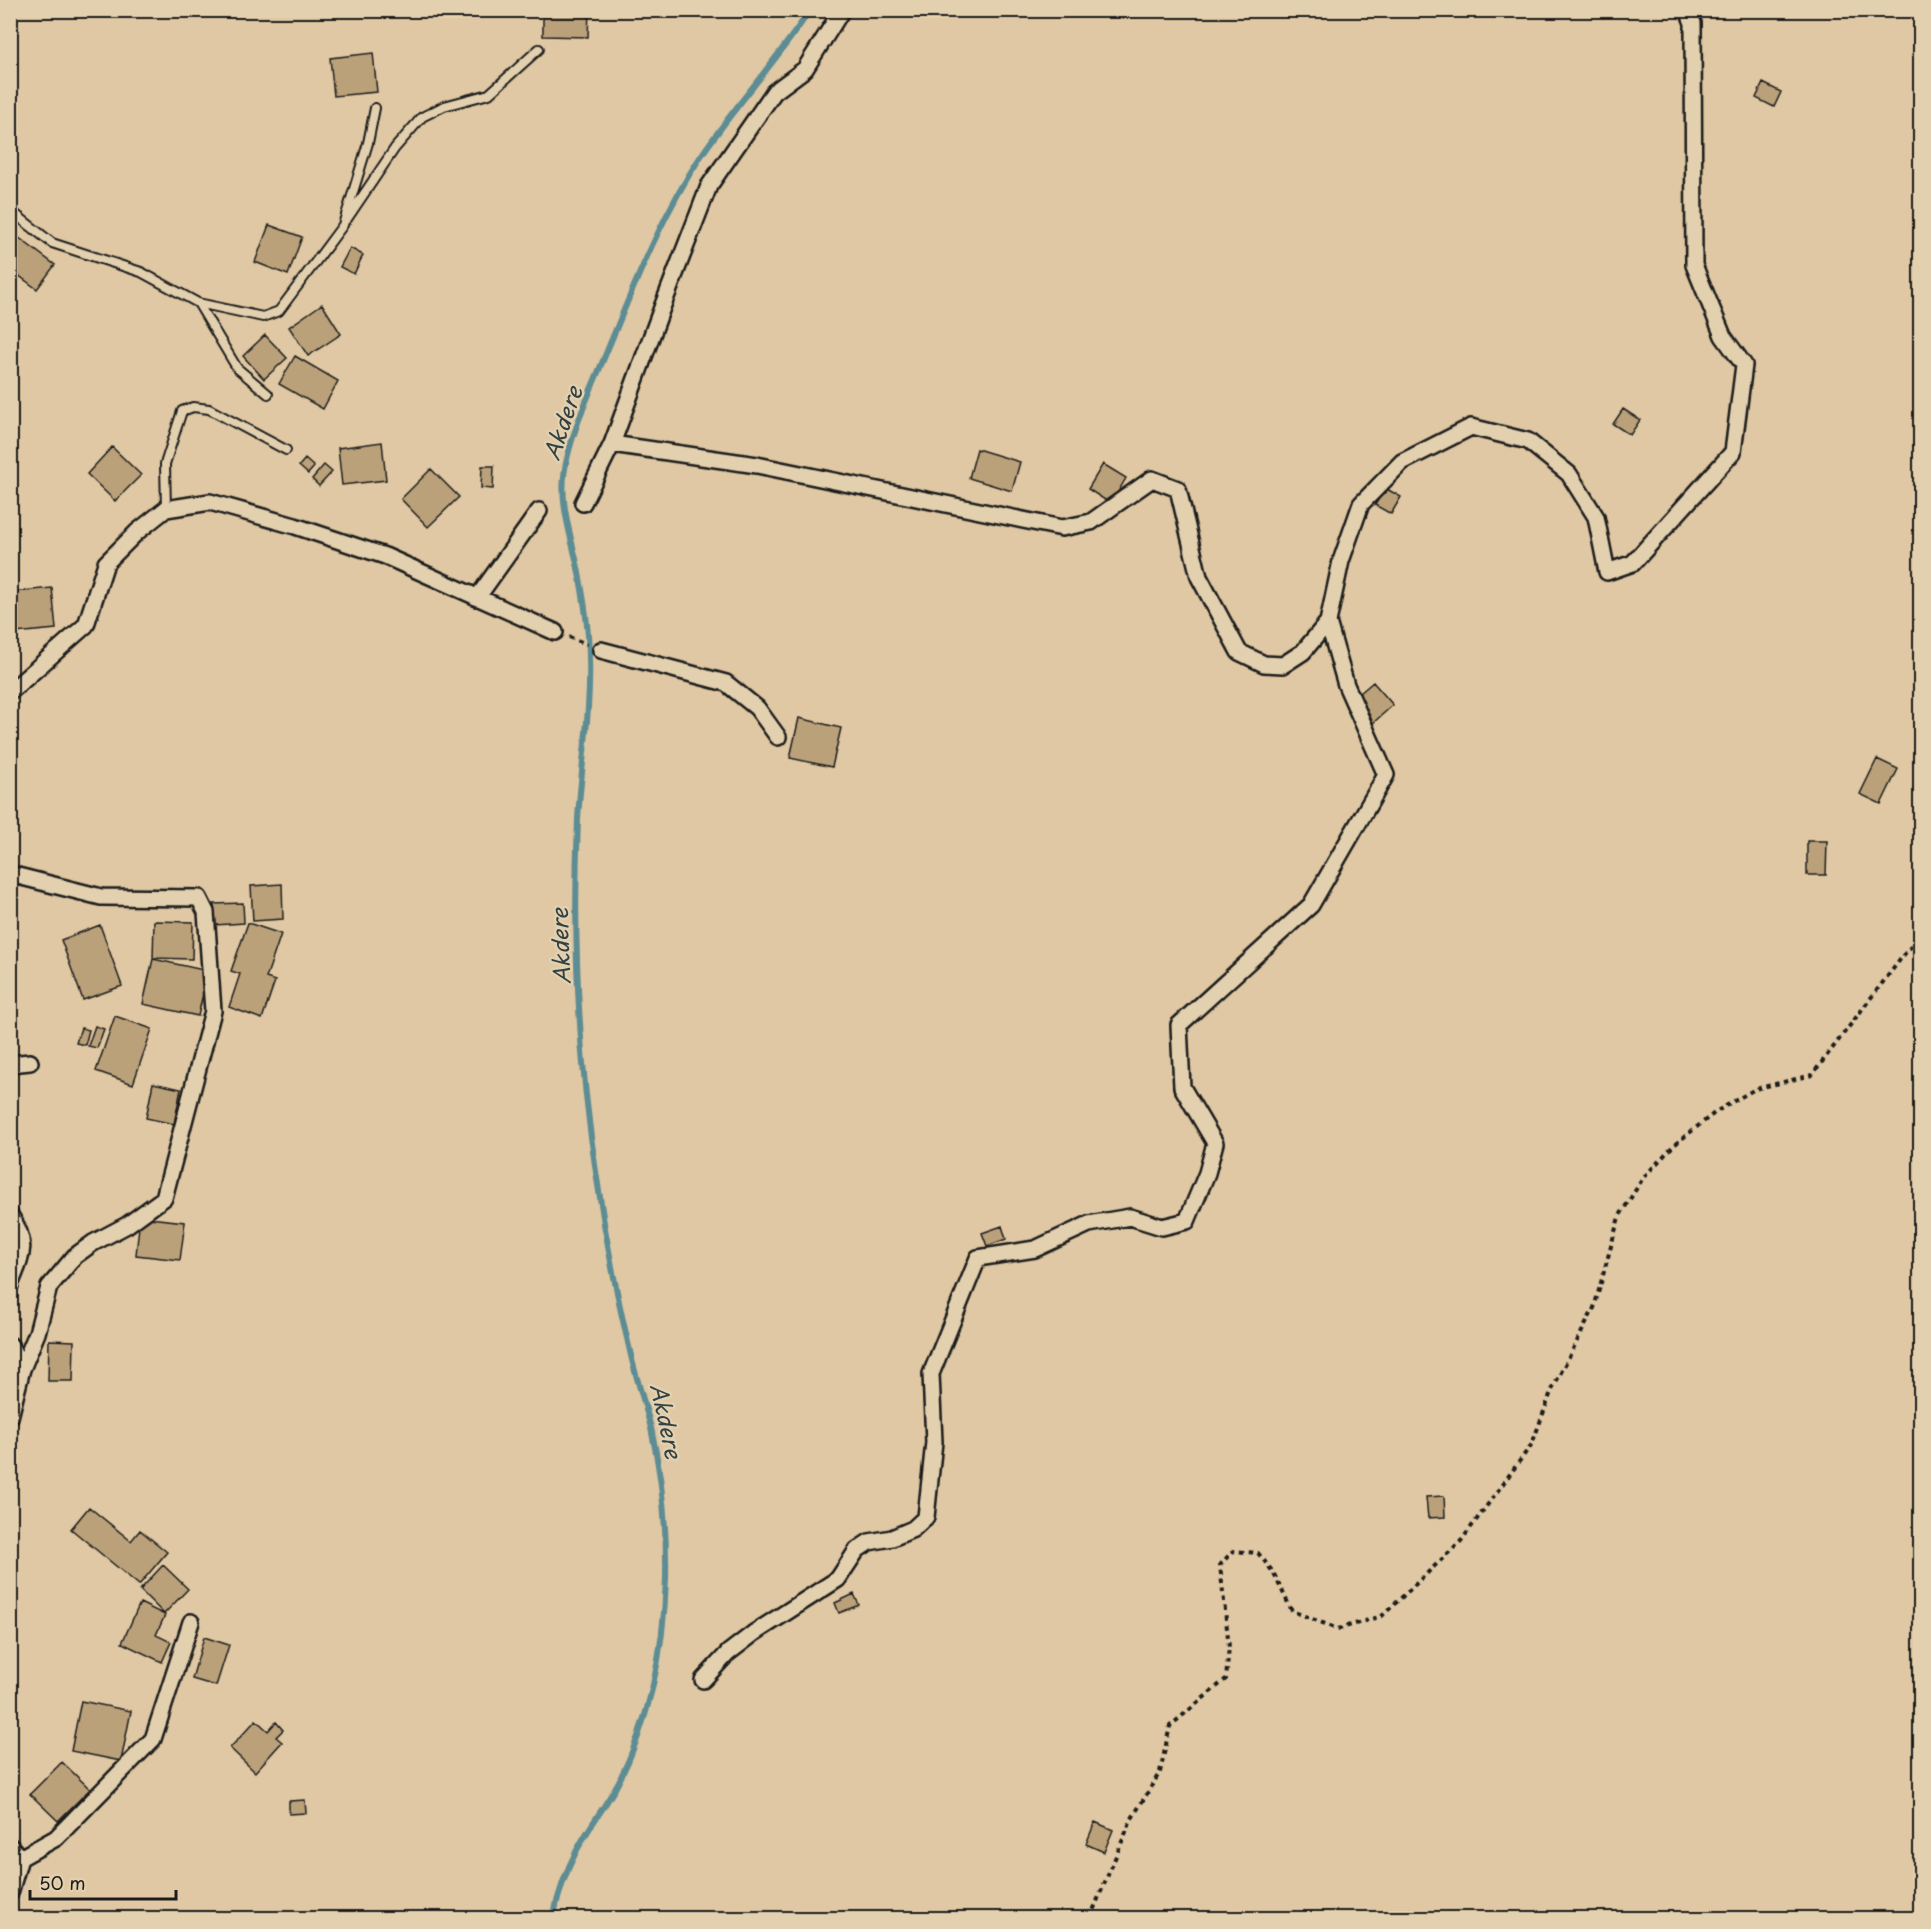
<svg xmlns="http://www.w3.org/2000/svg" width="1931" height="1929" viewBox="0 0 1931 1929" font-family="'Playpen Sans',sans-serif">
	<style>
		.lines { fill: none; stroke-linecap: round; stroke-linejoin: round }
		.stream { stroke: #5c8c94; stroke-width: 6 }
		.building { fill: #bba17a; stroke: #1c1c1c; stroke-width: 1.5 }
		.lane-casing { stroke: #1c1c1c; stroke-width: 12 }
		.street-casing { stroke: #1c1c1c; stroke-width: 20 }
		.path { stroke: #1c1c1c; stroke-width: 4; stroke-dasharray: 4.5 4.5; stroke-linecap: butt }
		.lane { stroke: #e3d0ae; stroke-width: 8 }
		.street { stroke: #e3d0ae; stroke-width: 15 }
		.labels { text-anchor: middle; stroke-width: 5; stroke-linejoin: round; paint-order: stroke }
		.water-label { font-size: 22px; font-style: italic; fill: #314144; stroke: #e3d0ae }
	</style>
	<rect width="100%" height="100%" fill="#dfc8a3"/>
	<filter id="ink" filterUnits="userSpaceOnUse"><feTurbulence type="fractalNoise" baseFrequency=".0167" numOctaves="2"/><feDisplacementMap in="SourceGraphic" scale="12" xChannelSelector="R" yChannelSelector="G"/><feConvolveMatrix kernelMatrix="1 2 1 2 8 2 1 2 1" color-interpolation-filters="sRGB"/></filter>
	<g filter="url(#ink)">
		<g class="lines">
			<path class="stream" d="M553 1918C558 1895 565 1873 576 1852 588 1828 605 1807 618 1783 650 1720 664 1649 666 1578 667 1528 662 1477 651 1428 645 1405 638 1383 632 1360 617 1298 605 1235 596 1172 578 1056 573 937 578 819 581 766 591 712 589 658 589 628 584 598 578 568 570 531 557 498 567 459 575 423 595 381 609 346 636 281 662 215 701 156 735 105 777 61 810 10"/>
		</g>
		<path class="building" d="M543 10H589L588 37 543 36Z
			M373 53 377 92 334 96 330 58Z
			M1763 83 1781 92 1774 107 1756 98Z
			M269 225 302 237 288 275 255 262Z
			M10 231 55 265 37 289 10 269Z
			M350 248 363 255 354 274 340 267Z
			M322 304 341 334 308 356 289 327Z
			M265 335 287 358 264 379 243 356Z
			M295 356 338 381 323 409 279 384Z
			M1623 409 1640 420 1630 435 1613 424Z
			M382 442 386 480 342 485 338 448Z
			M112 447 141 475 115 501 87 474Z
			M977 449 1020 462 1012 491 969 478Z
			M305 459 314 467 308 474 299 466Z
			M1103 464 1126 478 1111 504 1088 489Z
			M324 465 332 472 319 486 312 479Z
			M482 466H494L493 489 481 488Z
			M431 469 459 497 428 527 401 499Z
			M1385 488 1401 497 1391 514 1375 505Z
			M52 588 56 629 15 633 11 592Z
			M1373 682 1393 705 1373 723 1353 699Z
			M799 718 841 728 832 767 790 758Z
			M1877 759 1898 769 1881 804 1860 794Z
			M1807 841H1827L1826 875H1807Z
			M282 884 283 919 253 921 251 886Z
			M243 903 244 923 215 925 214 904Z
			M154 921 193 922 192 959 153 958Z
			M248 923 281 934 266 978 275 981 262 1019 229 1007 240 974 231 971Z
			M100 925 122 986 83 1000 61 940Z
			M153 959 208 971 198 1016 143 1004Z
			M115 1016 152 1029 133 1084 96 1071Z
			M95 1026 104 1029 97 1048 88 1046Z
			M81 1028 89 1030 85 1045 76 1043Z
			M153 1083 181 1089 174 1124 146 1118Z
			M140 1217 185 1222 180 1260 136 1255Z
			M1002 1226 1006 1239 987 1246 982 1233Z
			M49 1340 74 1341 73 1381H48Z
			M1444 1496 1445 1517 1428 1518 1426 1497Z
			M89 1507 131 1541 140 1530 167 1552 139 1585 71 1529Z
			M163 1565 188 1589 164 1614 140 1590Z
			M854 1594 859 1605 839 1613 835 1603Z
			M140 1603 165 1615 156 1635 171 1642 162 1662 122 1643Z
			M204 1637 229 1645 216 1686 192 1679Z
			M81 1701 131 1711 121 1761 71 1751Z
			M256 1720 268 1731 276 1722 283 1730 276 1737 282 1742 255 1772 230 1748Z
			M62 1762 90 1789 58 1821 30 1794Z
			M305 1800 306 1813 289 1814V1801Z
			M1095 1822 1113 1830 1104 1852 1086 1844Z"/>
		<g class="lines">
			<g class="lane-casing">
				<path id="lane" d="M10 210 52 243 141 272 198 303 237 368 268 394
					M347 219 395 148 422 117 444 106 489 94 539 49
					M198 303 263 317 279 311 343 225 368 143 375 108
					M166 509 165 464 182 411 193 407 209 409 286 450"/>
			</g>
			<g class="street-casing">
				<path id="street" d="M612 444 663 305 709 186 774 92 805 69 842 10
					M583 503 612 444 757 465 1062 528 1091 522 1152 479 1178 489 1199 577 1239 652 1264 664 1283 665 1303 652 1328 622 1341 561 1361 504 1402 462 1471 427 1528 441 1569 474 1596 517 1607 572 1633 563 1733 452 1744 365 1723 336 1694 265 1693 23 1688 10
					M477 598 539 511
					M601 650 726 683 757 708 778 737
					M10 692 86 625 106 563 137 532 166 509 210 502 295 526 385 556 555 632
					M10 874 101 897 199 898 206 912 213 1011 164 1198 127 1225 93 1243 75 1256 49 1287 37 1333 22 1369
					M10 1064 30 1062
					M10 1215C29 1244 22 1255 10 1285
					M10 1345 22 1369 10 1417
					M703 1680 728 1653 754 1633 838 1579 857 1550 869 1542 892 1538 913 1529 926 1517 934 1442 931 1374 978 1258 1035 1249 1089 1224 1130 1217 1162 1227 1187 1221 1207 1173 1215 1143 1182 1087 1179 1025 1311 905 1386 775 1346 685 1328 622
					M10 1846 20 1858
					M10 1893 20 1858 56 1838 153 1739 191 1622"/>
			</g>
			<path class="path" d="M569 637 587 644
				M1090 1918 1131 1820 1160 1772 1170 1726 1226 1679 1229 1647 1220 1565 1233 1551 1258 1553 1273 1572 1292 1611 1338 1629 1382 1616 1461 1541 1532 1444 1551 1392 1594 1308 1619 1217 1643 1178 1674 1145 1717 1111 1755 1089 1812 1075 1906 952 1920 937"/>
			<use href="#lane" class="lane"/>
			<use href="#street" class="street"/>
		</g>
	</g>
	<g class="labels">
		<g class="water-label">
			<text transform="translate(563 423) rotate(-71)" y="8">Akdere</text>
			<text transform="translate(561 946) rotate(-92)" y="8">Akdere</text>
			<text transform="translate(666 1421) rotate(78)" y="8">Akdere</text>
		</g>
	</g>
	<rect width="1931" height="1929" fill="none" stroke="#e3d0ae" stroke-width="36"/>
	<rect x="18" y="18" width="1895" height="1893" fill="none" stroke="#1c1c1c" stroke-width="2" filter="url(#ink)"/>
	<path d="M30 1890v9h146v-9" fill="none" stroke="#1c1c1c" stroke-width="3"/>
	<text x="39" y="1890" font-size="18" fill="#1c1c1c" stroke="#e3d0ae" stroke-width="4.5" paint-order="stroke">50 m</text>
</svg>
